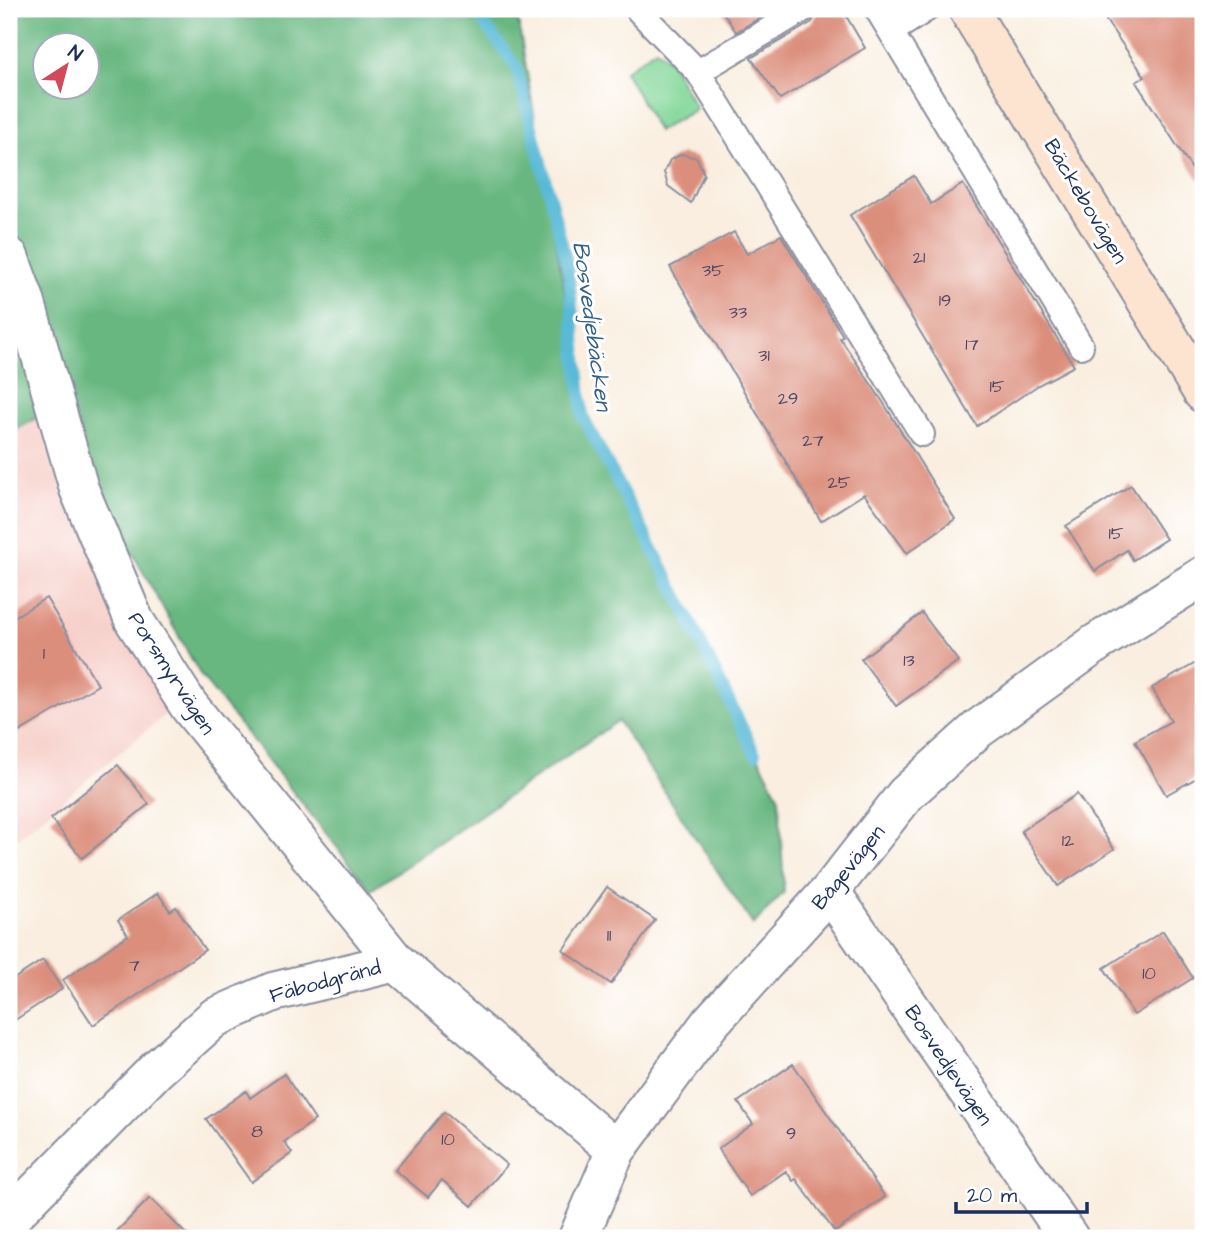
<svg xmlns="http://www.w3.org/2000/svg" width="1212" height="1247" viewBox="0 0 1212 1247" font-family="'Architects Daughter',sans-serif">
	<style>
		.built { fill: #f7d0ca }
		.green { fill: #81d698; stroke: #4e827b; stroke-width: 2 }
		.forest { fill: #68b780; stroke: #42736f; stroke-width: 2; fill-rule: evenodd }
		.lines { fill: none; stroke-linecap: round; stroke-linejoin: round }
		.stream { stroke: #59bad7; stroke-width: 12 }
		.building { fill: #dc8e7c }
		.lane-casing { stroke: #8a8e9e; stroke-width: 28 }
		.street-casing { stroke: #8a8e9e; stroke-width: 42 }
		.secondary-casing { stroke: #8a8e9e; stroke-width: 42 }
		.lane { stroke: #fff; stroke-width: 24 }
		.street { stroke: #fff; stroke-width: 38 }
		.secondary { stroke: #fde4d1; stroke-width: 38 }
		.labels { text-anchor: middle; stroke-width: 6; stroke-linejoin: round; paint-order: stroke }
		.number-label { font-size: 18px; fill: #4b4766 }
		.street-label { font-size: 21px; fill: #1b2f5e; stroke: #fff }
		.water-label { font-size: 23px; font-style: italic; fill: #316088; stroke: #fff }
	</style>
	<rect width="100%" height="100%" fill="#fff"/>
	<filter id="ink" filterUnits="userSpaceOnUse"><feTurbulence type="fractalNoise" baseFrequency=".0143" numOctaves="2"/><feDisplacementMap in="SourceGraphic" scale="14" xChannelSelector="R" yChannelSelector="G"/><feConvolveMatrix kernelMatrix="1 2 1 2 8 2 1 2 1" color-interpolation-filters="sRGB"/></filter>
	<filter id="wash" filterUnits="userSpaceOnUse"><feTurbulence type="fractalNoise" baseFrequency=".00686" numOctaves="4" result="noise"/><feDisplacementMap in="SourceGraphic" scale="28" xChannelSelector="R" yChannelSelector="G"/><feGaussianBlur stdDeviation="1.57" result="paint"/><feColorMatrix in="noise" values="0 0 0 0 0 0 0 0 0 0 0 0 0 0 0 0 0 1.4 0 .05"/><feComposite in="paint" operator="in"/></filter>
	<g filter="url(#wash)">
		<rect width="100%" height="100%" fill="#f9eedf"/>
		<path class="built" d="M51 408 172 709 9 845V434Z"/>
		<path class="green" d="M656 49 671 62 696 109 658 131 625 71Z"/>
		<path class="forest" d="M9 9H516L585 410 779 798 784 892 753 925 618 721 371 890 201 676 52 409 9 434ZM46 46H88V88H46Z"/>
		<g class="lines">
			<path class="stream" d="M473 9 516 66 568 267 583 417 682 604 755 754"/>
		</g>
		<g id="blocks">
			<path class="building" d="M721 9H775L736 32Z
				M819 9H842L865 48 780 99 751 58 812 22Z
				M1098 9H1203V186L1136 82 1145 77Z
				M682 154 697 158 704 174 691 203 668 186 664 172 670 160Z
				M914 176 931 204 963 184 1074 366 1040 384 977 426 850 215Z
				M734 232 747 254 781 235 843 336 840 338 883 402 955 519 907 553 864 494 821 521 670 267Z
				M1131 485 1166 539 1133 560 1127 550 1095 571 1066 526Z
				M46 598 98 685 9 738V620Z
				M922 613 958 661 896 706 861 659Z
				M1203 659V777L1202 775 1166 795 1135 741 1171 721 1152 688Z
				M118 765 149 804 82 858 51 819Z
				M1077 794 1114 849 1058 886 1021 831Z
				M607 887 655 920 611 984 563 950Z
				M158 893 170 911 176 907 205 950 93 1025 63 980 128 935 118 920Z
				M1163 931 1193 978 1134 1015 1104 968Z
				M43 960 62 989 9 1024V982Z
				M793 1064 885 1197 835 1232 796 1179 793 1181 786 1171 750 1196 718 1149 753 1124 738 1102Z
				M284 1074 315 1120 284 1142 292 1153 251 1182 206 1119 246 1091 250 1098Z
				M444 1112 507 1165 472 1206 442 1180 428 1197 395 1170Z
				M150 1198 190 1238H110Z"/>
		</g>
	</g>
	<g filter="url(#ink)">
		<use href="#blocks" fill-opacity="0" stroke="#8a8e9e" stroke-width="2"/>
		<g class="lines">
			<g class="lane-casing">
				<path id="lane" d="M877 9 1081 346
					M639 11 698 72 922 434
					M891 32 927 9
					M698 72 804 9"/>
			</g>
			<g class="street-casing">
				<path id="street" d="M9 257 25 300 79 489 134 620 189 706 396 962
					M830 891 1069 1238
					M9 1219 157 1069 214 1018 273 992 396 962 616 1150
					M578 1238 616 1150 710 1023 830 891 906 794 978 729 1098 642 1203 576"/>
			</g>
			<g class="secondary-casing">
				<path id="secondary" d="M968 9 1203 393"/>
			</g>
			<use href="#lane" class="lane"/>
			<use href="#street" class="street"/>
			<use href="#secondary" class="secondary"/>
		</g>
	</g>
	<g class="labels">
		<g class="number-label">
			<text x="919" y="263">21</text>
			<text x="713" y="276">35</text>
			<text x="945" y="306">19</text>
			<text x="738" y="318">33</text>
			<text x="972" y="350">17</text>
			<text x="764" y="361">31</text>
			<text x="997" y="392">15</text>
			<text x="788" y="404">29</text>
			<text x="813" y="446">27</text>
			<text x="839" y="488">25</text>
			<text x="1116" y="539">15</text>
			<text x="44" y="659">1</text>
			<text x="909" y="666">13</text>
			<text x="1068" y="846">12</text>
			<text x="609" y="941">11</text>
			<text x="134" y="971">7</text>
			<text x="1149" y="979">10</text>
			<text x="257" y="1137">8</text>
			<text x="791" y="1139">9</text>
			<text x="448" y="1145">10</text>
		</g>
		<g class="street-label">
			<text transform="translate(1086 201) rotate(59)" y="7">Bäckebovägen</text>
			<text transform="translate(172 673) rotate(57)" y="7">Porsmyrvägen</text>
			<text transform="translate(848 867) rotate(-51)" y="7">Bågevägen</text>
			<text transform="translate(325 981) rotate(-15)" y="7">Fäbodgränd</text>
			<text transform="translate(949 1065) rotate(56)" y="7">Bosvedjevägen</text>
		</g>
		<g class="water-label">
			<text transform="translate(593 326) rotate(82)" y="8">Bosvedjebäcken</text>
		</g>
	</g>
	<rect width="1212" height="1247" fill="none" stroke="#fff" stroke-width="35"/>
	<g transform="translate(66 66) rotate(36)"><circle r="33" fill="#ffffff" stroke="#a4acbf" stroke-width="2"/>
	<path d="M0-5L12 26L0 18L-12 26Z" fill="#d1495b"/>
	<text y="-10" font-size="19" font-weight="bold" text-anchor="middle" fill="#1b2f5e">N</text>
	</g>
	<path d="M956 1202v10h131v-10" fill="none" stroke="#1b2f5e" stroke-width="3.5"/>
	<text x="967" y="1202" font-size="21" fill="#1b2f5e" stroke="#ffffff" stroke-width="5" paint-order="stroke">20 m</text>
</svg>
